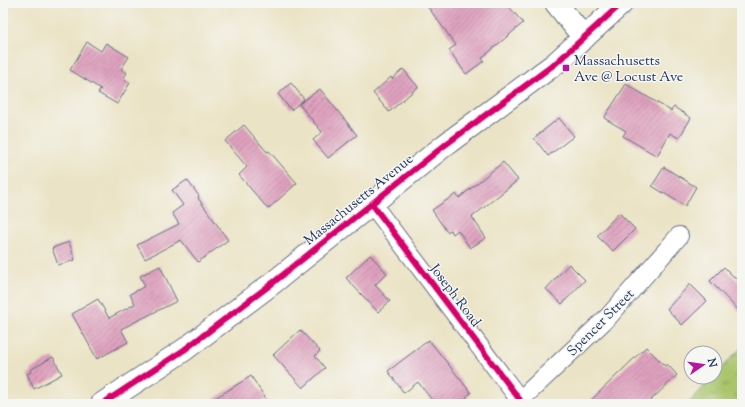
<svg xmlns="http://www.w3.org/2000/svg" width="745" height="407" viewBox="0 0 745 407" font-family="'Sorts Mill Goudy',serif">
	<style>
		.park { fill: url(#park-tufts); stroke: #627a64 }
		.building { fill: url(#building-hatch) }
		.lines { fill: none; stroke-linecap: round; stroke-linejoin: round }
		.minor-casing { stroke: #646e82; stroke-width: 20 }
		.tertiary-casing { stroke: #646e82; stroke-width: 24 }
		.primary-casing { stroke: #646e82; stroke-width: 24 }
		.minor { stroke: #fff; stroke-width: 18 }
		.tertiary { stroke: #fff; stroke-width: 22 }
		.primary { stroke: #fff; stroke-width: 22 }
		.cycleway-casing { stroke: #f6f6f2; stroke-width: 8 }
		.cycleway { stroke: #d6006c; stroke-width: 6 }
		.poi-dot { fill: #b5179e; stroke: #f6f6f2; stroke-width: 1.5 }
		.labels { text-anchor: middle; stroke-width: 3; stroke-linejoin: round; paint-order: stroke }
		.poi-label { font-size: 14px; fill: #1b2f5e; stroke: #f6f6f2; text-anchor: start }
		.street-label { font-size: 14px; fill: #1b2f5e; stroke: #f6f6f2 }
	</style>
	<defs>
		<pattern id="park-tufts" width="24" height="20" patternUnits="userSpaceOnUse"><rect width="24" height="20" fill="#a9c46b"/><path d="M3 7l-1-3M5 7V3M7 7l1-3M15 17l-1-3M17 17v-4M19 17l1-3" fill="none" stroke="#89a05b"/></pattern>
		<pattern id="building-hatch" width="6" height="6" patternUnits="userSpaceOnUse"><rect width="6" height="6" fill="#dfa1be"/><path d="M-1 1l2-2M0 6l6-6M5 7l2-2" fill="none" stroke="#b4849e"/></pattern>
	</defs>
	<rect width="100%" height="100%" fill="#f6f6f2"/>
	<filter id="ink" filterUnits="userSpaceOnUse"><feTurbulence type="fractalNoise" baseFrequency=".025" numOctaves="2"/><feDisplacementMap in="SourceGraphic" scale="8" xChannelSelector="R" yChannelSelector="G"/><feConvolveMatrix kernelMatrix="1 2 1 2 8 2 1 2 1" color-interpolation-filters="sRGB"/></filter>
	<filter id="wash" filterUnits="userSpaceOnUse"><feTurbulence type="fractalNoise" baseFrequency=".012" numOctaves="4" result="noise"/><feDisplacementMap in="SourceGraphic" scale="16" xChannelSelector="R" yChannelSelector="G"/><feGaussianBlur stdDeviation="0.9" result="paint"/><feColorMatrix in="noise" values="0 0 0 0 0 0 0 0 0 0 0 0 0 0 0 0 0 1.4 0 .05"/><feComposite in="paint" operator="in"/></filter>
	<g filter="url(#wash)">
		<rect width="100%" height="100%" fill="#ebe3c5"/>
		<path class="park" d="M742 347V404H688L713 377H715V375Z"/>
		<g id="blocks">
			<path class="building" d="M425 3H506L523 23 482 58 484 61 466 74 449 50 456 45Z
				M87 42 101 51 106 43 129 57 121 69 127 73 123 79 130 83 117 104 98 93 101 89 70 70Z
				M403 69 418 87 389 112 373 93 391 77 392 79Z
				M291 83 304 99 291 110 278 94Z
				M626 84 671 111 674 107 691 118 679 138 670 133 657 156 623 136 626 131 604 118Z
				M320 89 357 135 328 158 313 140 322 132 299 104Z
				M559 118 574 136 548 156 534 138Z
				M244 125 267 152 269 151 297 183 268 209 239 175 247 167 225 141Z
				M503 162 518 180 472 217 486 238 470 248 458 230 453 234 451 230 447 232 432 210 456 194 459 198Z
				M664 167 696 187 685 206 652 186Z
				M187 180 199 196 198 198 228 240 198 262 181 240 145 259 137 245 179 224 172 213 183 205 172 190Z
				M619 213 635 229 613 251 597 236Z
				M69 242 75 260 58 265 52 248Z
				M370 255 387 273 375 285 390 301 378 312 346 278Z
				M569 264 585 280 562 304 546 289Z
				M160 266 177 301 121 329 128 342 97 359 72 314 98 299 109 318 135 304 130 294 145 286 140 276Z
				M724 267 742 285V314L710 281Z
				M690 284 707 301 682 325 667 309Z
				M300 330 320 351 315 356 325 368 303 388 273 355Z
				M429 340 471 393 466 397 471 404H435L418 382 404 393 388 371Z
				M646 347 665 366 667 364 677 375 647 404H587Z
				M53 357 62 374 34 389 27 374 31 372 30 370Z
				M251 376 266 399 258 404H206Z"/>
		</g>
	</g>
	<g filter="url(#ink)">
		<use href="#blocks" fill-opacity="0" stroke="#646e82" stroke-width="1"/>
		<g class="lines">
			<g class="minor-casing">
				<path id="minor" d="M372 204 520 400
					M516 404 609 316 679 236"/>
			</g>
			<g class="tertiary-casing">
				<path id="tertiary" d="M556 3 584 38"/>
			</g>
			<g class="primary-casing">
				<path id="primary" d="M102 404 184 350 274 282 445 145 556 63 622 3"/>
			</g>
			<use href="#minor" class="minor"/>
			<use href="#tertiary" class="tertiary"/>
			<use href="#primary" class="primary"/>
			<g class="cycleway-casing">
				<path id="cycleway" d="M372 204 520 400
					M102 404 184 350 274 282 445 145 556 63 622 3"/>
			</g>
			<use href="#cycleway" class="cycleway"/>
		</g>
	</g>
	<rect class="poi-dot" x="562" y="64" width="8" height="8" rx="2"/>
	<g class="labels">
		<g class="poi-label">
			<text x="574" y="65">Massachusetts<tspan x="574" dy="16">Ave @ Locust Ave</tspan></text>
		</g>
		<g class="street-label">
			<text transform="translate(358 199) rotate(-39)" y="5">Massachusetts Avenue</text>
			<text transform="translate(456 295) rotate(53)" y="5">Joseph Road</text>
			<text transform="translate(600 322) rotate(-45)" y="5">Spencer Street</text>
		</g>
	</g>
	<rect width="745" height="407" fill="none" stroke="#f6f6f2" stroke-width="16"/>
	<g transform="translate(703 365) rotate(77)"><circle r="19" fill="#f6f6f2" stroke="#9ea6b7"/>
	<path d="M0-3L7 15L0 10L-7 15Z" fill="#b5179e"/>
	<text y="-6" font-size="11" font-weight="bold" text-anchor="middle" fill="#1b2f5e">N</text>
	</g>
</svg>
